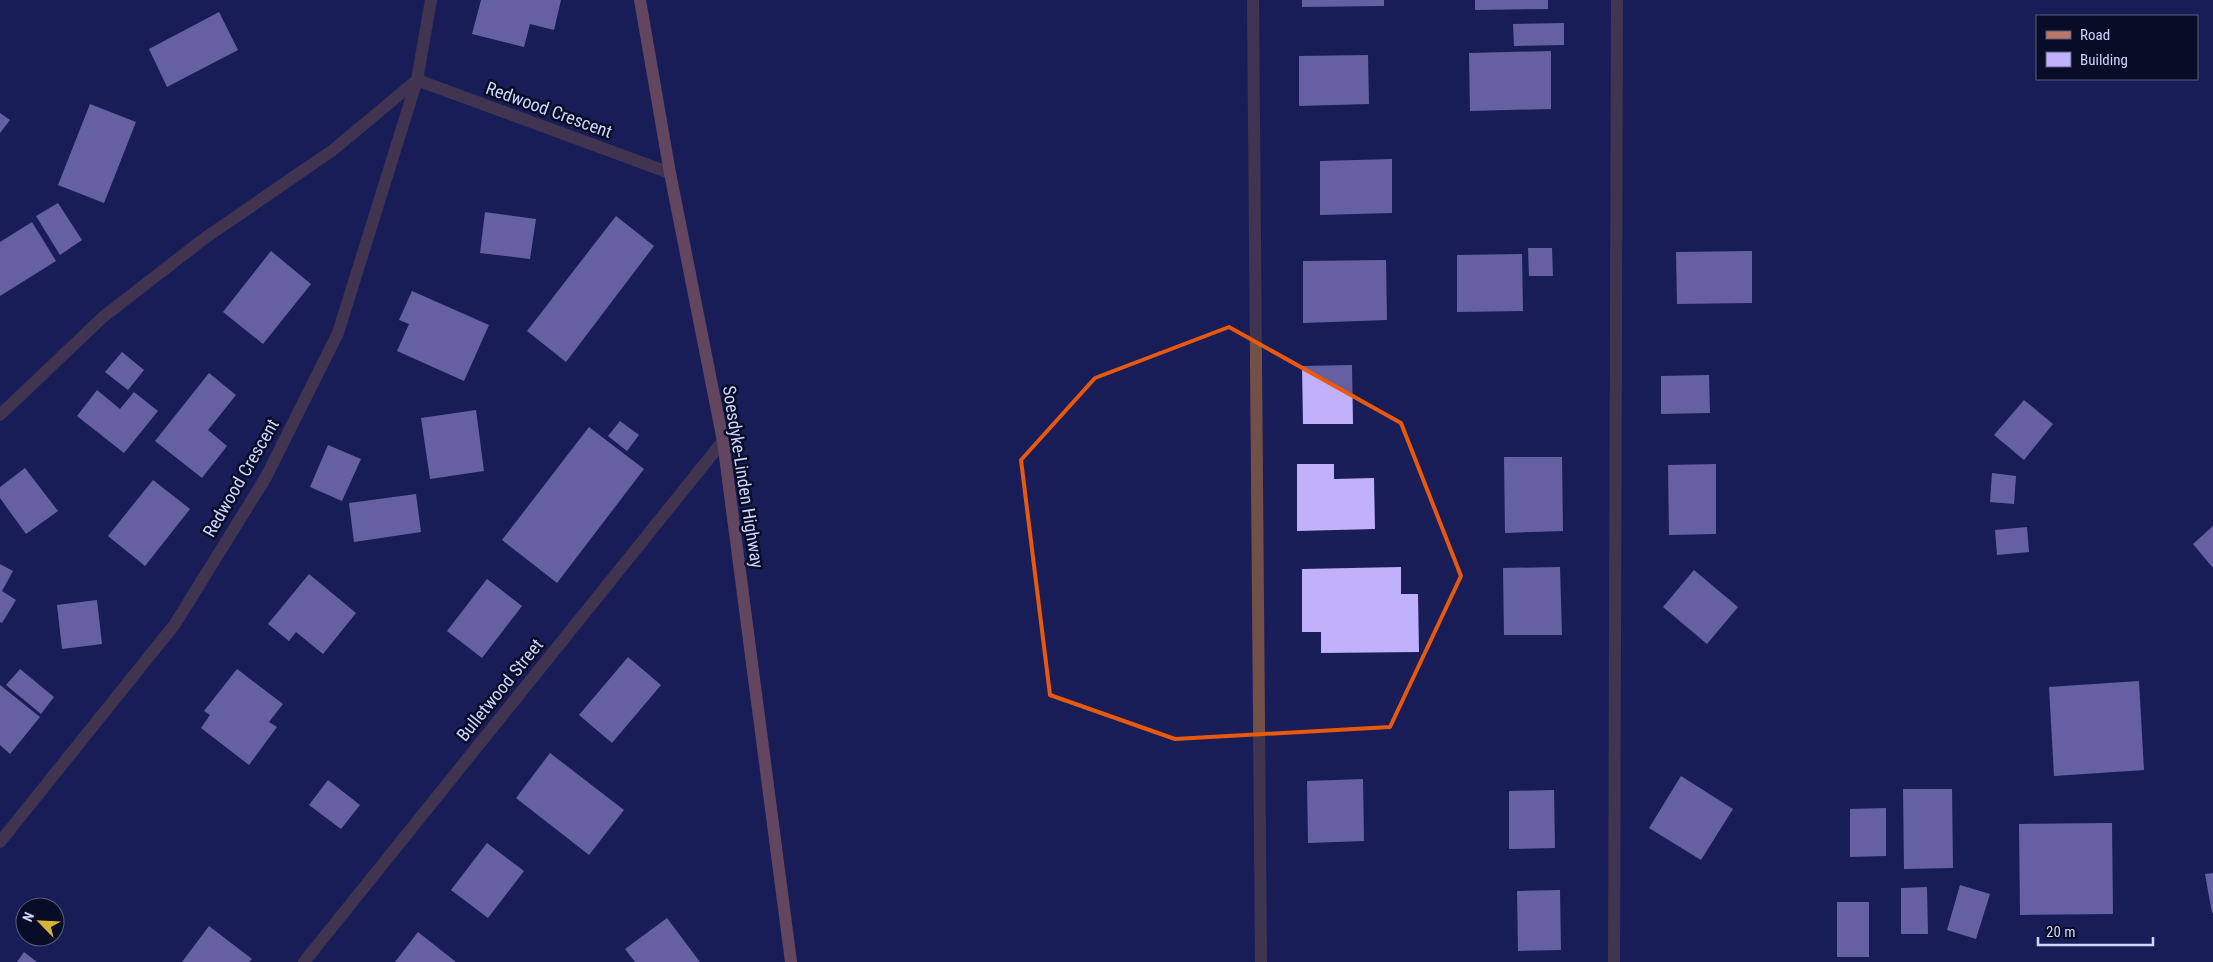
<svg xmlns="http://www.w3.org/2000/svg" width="2213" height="962" viewBox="0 0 2213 962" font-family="'Roboto Condensed',sans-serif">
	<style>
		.building { fill: #c1b1fb }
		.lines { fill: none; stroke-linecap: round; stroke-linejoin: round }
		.minor { stroke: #715048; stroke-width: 12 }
		.primary { stroke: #bb7767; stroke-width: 12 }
		.marked { fill: none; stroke: #e8590c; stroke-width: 4; stroke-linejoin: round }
		.labels { text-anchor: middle; stroke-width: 5; stroke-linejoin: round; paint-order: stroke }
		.street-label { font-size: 18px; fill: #cdd6fc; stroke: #090c26 }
	</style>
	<rect width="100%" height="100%" fill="#191d58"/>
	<path class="building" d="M481 0H561L554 30 530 24 524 47 472 34Z
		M1302 0H1384V6L1302 7Z
		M1475 0H1548V9L1475 10Z
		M219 12 238 50 167 87 149 49Z
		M1564 23V45L1514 46 1513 24Z
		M1551 51V109L1470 111 1469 53Z
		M1368 55 1369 104 1299 106V56Z
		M90 104 136 122 104 203 58 185Z
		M0 113 10 120 0 133Z
		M1392 159V213L1320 215V161Z
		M58 203 82 240 60 255 36 216Z
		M485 212 536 219 530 259 480 253Z
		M616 216 654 246 566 362 527 331Z
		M32 222 56 261 0 296V242Z
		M1528 248H1552L1553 276H1529Z
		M271 251 311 284 263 344 223 312Z
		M1752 251V303L1677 304 1676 252Z
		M1522 254 1523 311 1457 312V255Z
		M1386 260 1387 320 1303 323V261Z
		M412 291 489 325 464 381 397 351 409 324 399 320Z
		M122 352 144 370 128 390 105 372Z
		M1352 365 1353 424H1303L1302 366Z
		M209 373 236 395 208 430 227 446 202 478 155 441Z
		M1709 375 1710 413 1661 414V376Z
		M97 390 120 409 134 392 158 411 124 453 77 416Z
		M2024 400 2053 424 2024 460 1994 435Z
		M476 410 484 471 430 479 421 418Z
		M620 421 639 435 627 451 608 436Z
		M589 427 644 469 557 583 502 540Z
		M328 445 361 459 342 501 310 487Z
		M1504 457H1562L1563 531 1505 533Z
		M1297 464H1334V479L1374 478 1375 529 1297 531Z
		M1716 464V534L1669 535 1668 465Z
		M25 468 58 511 26 534 0 498V487Z
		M1992 473 2016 476 2014 504 1990 502Z
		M153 480 190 509 145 566 108 536Z
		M416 494 421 532 354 542 349 503Z
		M2213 526V568L2193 544Z
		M2027 527 2029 552 1997 555 1995 530Z
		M0 564 13 571 2 591 16 600 2 623 0 622Z
		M1401 567V594H1418L1419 652 1321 653V632H1302V569Z
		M1560 567 1562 635H1504L1503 568Z
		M1694 570 1738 607 1707 644 1663 607Z
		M309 574 356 613 323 654 296 632 289 641 268 624Z
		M487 579 522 606 482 658 447 631Z
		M97 600 102 644 62 649 57 605Z
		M628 657 661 685 612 743 579 715Z
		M20 669 54 697 41 714 6 685Z
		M237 669 283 704 269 722 277 727 249 765 201 728 210 715 204 711Z
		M2139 681 2144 770 2054 776 2049 687Z
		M0 685 40 717 10 754 0 745Z
		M550 753 624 810 589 855 516 798Z
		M1681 776 1733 809 1701 860 1649 828Z
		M1363 779 1364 841 1308 843 1307 781Z
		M328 780 360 805 341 829 309 805Z
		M1903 789H1952L1953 868 1904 869Z
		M1554 790 1555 848 1509 849V791Z
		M1886 808V856L1850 857V809Z
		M2112 823 2113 914 2020 915 2019 824Z
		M487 843 524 871 488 918 451 890Z
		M2213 873V913H2212L2205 874Z
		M1960 885 1990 894 1976 939 1947 930Z
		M1927 887 1928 934H1901V888Z
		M1560 890 1561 950 1518 951 1517 891Z
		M1837 902H1869V957H1837Z
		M667 918 700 962H635L625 949Z
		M209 926 252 959 249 962H182Z
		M418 932 456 962H395Z
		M24 952 37 962H17Z"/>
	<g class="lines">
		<path class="minor" d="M1253 0 1261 962
			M417 80 670 173
			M0 415 103 317 205 238 333 150 417 80
			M0 842 175 624 266 477 338 333 417 80 431 0
			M304 962 723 441
			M1614 962 1617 0"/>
		<path class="primary" d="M640 0 670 173 723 441 791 962"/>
	</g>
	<path d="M0 0H2213V962H0ZM1229 327 1401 423 1461 576 1390 727 1175 739 1050 695 1021 460 1095 378Z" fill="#191d58" fill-opacity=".55" fill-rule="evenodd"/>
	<path class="marked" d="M1229 327 1401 423 1461 576 1390 727 1175 739 1050 695 1021 460 1095 378Z"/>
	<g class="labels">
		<g class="street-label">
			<text transform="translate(549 110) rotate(20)" y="6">Redwood Crescent</text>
			<text transform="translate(743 477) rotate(81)" y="6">Soesdyke-Linden Highway</text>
			<text transform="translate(241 478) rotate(-60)" y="6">Redwood Crescent</text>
			<text transform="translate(500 690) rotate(-51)" y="6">Bulletwood Street</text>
		</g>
	</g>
	<rect x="2036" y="15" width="162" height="65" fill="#090c26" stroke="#575d7c"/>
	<rect x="2046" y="31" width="25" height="8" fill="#bb7767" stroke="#575d7c"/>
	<text x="2080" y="40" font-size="15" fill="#cdd6fc">Road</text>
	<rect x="2046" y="52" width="25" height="15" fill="#c1b1fb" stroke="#575d7c"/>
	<text x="2080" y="65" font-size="15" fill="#cdd6fc">Building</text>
	<g transform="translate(40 922) rotate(294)"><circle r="24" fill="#090c26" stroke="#575d7c"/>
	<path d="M0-4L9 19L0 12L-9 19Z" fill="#d5b534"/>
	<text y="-8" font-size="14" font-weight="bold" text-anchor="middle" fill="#cdd6fc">N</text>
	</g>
	<path d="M2038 937v8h115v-8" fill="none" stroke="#cdd6fc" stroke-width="2.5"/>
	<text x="2046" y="937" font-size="15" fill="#cdd6fc" stroke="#090c26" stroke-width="4" paint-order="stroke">20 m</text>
</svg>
